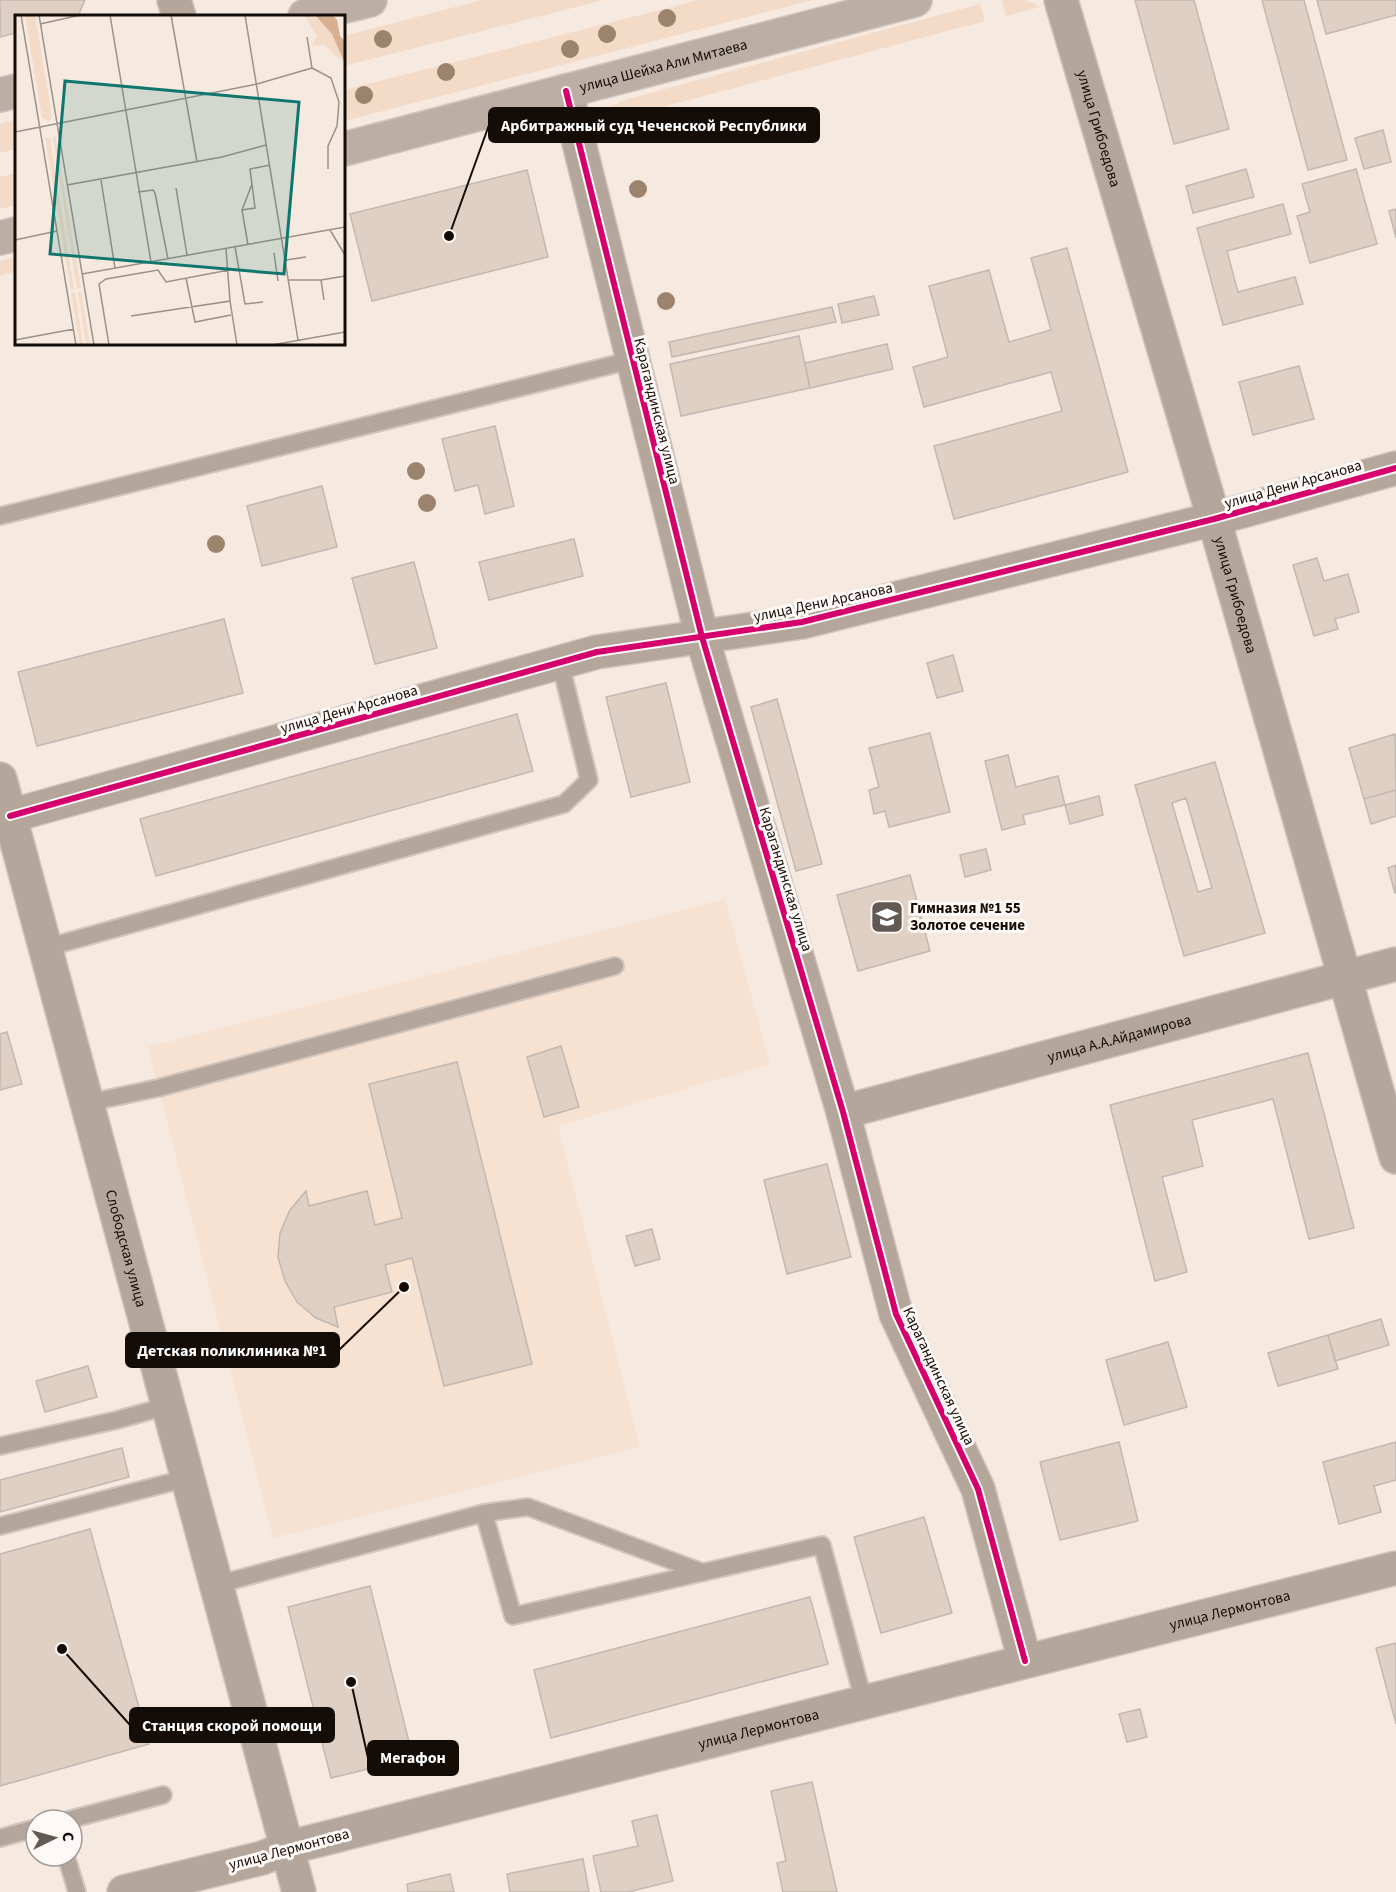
<svg xmlns="http://www.w3.org/2000/svg" width="1396" height="1892" viewBox="0 0 1396 1892" font-family="'Source Sans 3',sans-serif">
	<style>
		.built { fill: #f7e1d1 }
		.green { fill: #f3dbc8 }
		.building { fill: #e0d0c4; stroke: #c2b8b1; stroke-width: 1.5; fill-rule: evenodd }
		.lines { fill: none; stroke-linecap: round; stroke-linejoin: round }
		.service-casing { stroke: #d0c6bf; stroke-width: 20 }
		.minor-casing { stroke: #d0c6bf; stroke-width: 36 }
		.tertiary-casing { stroke: #d0c6bf; stroke-width: 36 }
		.secondary-casing { stroke: #d0c6bf; stroke-width: 36 }
		.service { stroke: #b4a69b; stroke-width: 16 }
		.minor { stroke: #b4a69b; stroke-width: 33 }
		.tertiary { stroke: #b4a69b; stroke-width: 33 }
		.secondary { stroke: #bcaea4; stroke-width: 33 }
		.cycleway-casing { stroke: #fef9f6; stroke-width: 10 }
		.cycleway { stroke: #d6006c; stroke-width: 6 }
		.tree { fill: #9c836e }
		.labels { text-anchor: middle; stroke-width: 6; stroke-linejoin: round; paint-order: stroke }
		.street-label { font-size: 15px; fill: #130c07; stroke: #fef9f6 }
		.poi-label { font-size: 15px; font-weight: bold; fill: #130c07; stroke: #fef9f6; text-anchor: start }
		.inset-road { fill: none; stroke: #9b9189; stroke-width: 1.5 }
		.view { fill: #0f766e; fill-opacity: 0.15; stroke: #0f766e; stroke-width: 3 }
		.inset-edge { fill: none; stroke: #130c07; stroke-width: 3 }
		.leader { fill: none; stroke: #130c07; stroke-width: 2 }
		.callout-dot { fill: #130c07; stroke: #fef9f6; stroke-width: 2 }
		.callout { fill: #130c07; stroke: #130c07; stroke-width: 2 }
		.callout-label { font-size: 16px; text-anchor: middle; font-weight: bold; fill: #fff }
	</style>
	<rect width="100%" height="100%" fill="#f6e9e0"/>
	<path class="built" d="M725 899 770 1064 558 1126 640 1447 273 1538 148 1047Z"/>
	<path class="green" d="M482 0H604L344 66V36Z
		M699 0H813L344 121V90Z
		M1002 0H1026L1040 7 1006 16Z
		M980 4 985 21 599 124 610 107 624 100Z
		M16 119V149L0 153V124Z
		M16 173V205L0 209V177Z
		M16 257V271L0 276V261Z"/>
	<path class="building" d="M0 0H85L78 16H16V33L0 37Z
		M1135 0H1194L1229 129 1174 144Z
		M1262 0H1304L1347 160 1308 170Z
		M1317 0H1396V15L1326 34Z
		M1383 130 1391 162 1364 169 1355 138Z
		M1246 169 1254 197 1193 213 1186 186Z
		M1356 169 1377 244 1310 263 1297 216 1310 212 1302 184Z
		M527 170 548 257 372 301 350 214Z
		M1283 204 1291 234 1227 251 1238 292 1295 277 1303 304 1223 325 1197 228Z
		M1396 209V238L1389 211Z
		M1067 248 1128 472 954 519 934 446 1062 411 1051 372 924 407 913 367 948 357 929 286 989 270 1009 342 1051 330 1031 258Z
		M874 296 879 315 842 323 838 304Z
		M832 307 836 322 672 357 669 342Z
		M799 336 810 388 681 416 670 364Z
		M887 344 893 369 810 388 805 363Z
		M1299 366 1314 419 1253 435 1239 382Z
		M495 426 514 506 485 514 478 485 455 491 442 439Z
		M322 486 337 547 262 566 247 506Z
		M574 539 583 576 489 600 479 562Z
		M1317 558 1324 581 1348 574 1359 612 1335 619 1338 629 1314 636 1293 565Z
		M414 562 437 648 375 664 352 578Z
		M224 619 243 693 37 746 18 672Z
		M953 655 963 691 937 698 927 663Z
		M666 683 690 782 631 797 606 697Z
		M777 699 822 864 796 871 751 707Z
		M517 714 533 771 156 876 140 819Z
		M930 733 950 812 889 827 885 811 874 814 869 790 879 787 869 748Z
		M1395 734 1396 790 1364 799 1349 748Z
		M1008 755 1016 787 1058 776 1065 805 1023 815 1025 824 1002 830 985 761Z
		M1215 762 1265 933 1184 956 1135 785ZM1186 798 1212 888 1198 892 1172 803Z
		M1396 790V816L1371 824 1364 799Z
		M1099 796 1103 815 1070 824 1065 805Z
		M986 849 991 870 965 877 960 855Z
		M1396 865V893H1395L1388 868Z
		M910 875 930 951 858 971 837 895Z
		M7 1032 22 1084 0 1090V1034Z
		M561 1046 579 1107 544 1117 527 1057Z
		M1308 1053 1354 1228 1309 1239 1273 1099 1192 1120 1203 1166 1162 1177 1187 1272 1155 1281 1110 1105Z
		M457 1062 532 1364 444 1386 412 1258 385 1265 392 1292 334 1307 338 1327 316 1318 297 1302 285 1281 278 1257 280 1233 290 1210 306 1191 309 1206 367 1191 375 1225 402 1218 369 1084Z
		M827 1164 851 1257 787 1274 764 1180Z
		M652 1229 660 1259 635 1266 626 1236Z
		M1381 1319 1389 1345 1335 1361 1328 1335Z
		M1328 1335 1338 1369 1278 1386 1268 1353Z
		M1168 1342 1187 1407 1124 1425 1106 1360Z
		M88 1366 97 1397 45 1412 36 1381Z
		M1119 1442 1138 1521 1060 1540 1040 1462Z
		M1396 1442V1480L1374 1486 1381 1512 1339 1524 1323 1462Z
		M122 1448 129 1477 0 1512V1480Z
		M924 1517 952 1613 881 1633 854 1537Z
		M90 1529 149 1744 0 1786V1554Z
		M370 1586 413 1758 331 1778 288 1607Z
		M810 1597 828 1664 551 1738 534 1670Z
		M1396 1643V1724L1376 1648Z
		M1140 1709 1147 1737 1127 1742 1119 1714Z
		M812 1782 837 1892H783L777 1863 786 1861 771 1791Z
		M657 1815 673 1881 628 1892H601L593 1856 638 1846 632 1821Z
		M583 1859 589 1892H510L507 1874Z
		M450 1874 454 1892H408L407 1884Z"/>
	<g class="lines">
		<g class="service-casing">
			<path id="service" d="M0 516 632 360
				M45 948 564 804 589 780 560 662
				M87 1103 158 1088 615 966
				M0 1446 117 1420 167 1406
				M484 1513 528 1507 702 1572
				M0 1526 188 1478
				M215 1585 484 1513 513 1616 822 1545 864 1702
				M68 1820 163 1795
				M0 1838 36 1828
				M66 1856 77 1892"/>
		</g>
		<g class="minor-casing">
			<g id="minor">
				<path d="M174 0 179 16"/>
				<path d="M566 91 702 637 843 1112 896 1314 978 1489 1025 1661"/>
				<path id="s1" d="M0 779 287 1848 262 1858 124 1892"/>
				<path d="M10 816 597 652 802 622 1214 519 1396 468"/>
				<path id="s2" d="M843 1112 1396 964"/>
			</g>
		</g>
		<g class="tertiary-casing">
			<g id="tertiary">
				<path id="s3" d="M1061 0 1214 519 1396 1157"/>
				<path id="s4" d="M299 1892 287 1848 1396 1568"/>
			</g>
		</g>
		<g class="secondary-casing">
			<g id="secondary">
				<path d="M305 16 370 0"/>
				<path d="M0 95 16 91"/>
				<path id="s5" d="M344 149 915 0"/>
				<path d="M0 238 16 234"/>
			</g>
		</g>
		<use href="#service" class="service"/>
		<use href="#minor" class="minor"/>
		<use href="#tertiary" class="tertiary"/>
		<use href="#secondary" class="secondary"/>
		<g class="cycleway-casing">
			<path id="cycleway" d="M566 91 702 637 843 1112 896 1314 978 1489 1025 1661
				M10 816 597 652 802 622 1214 519 1396 468"/>
		</g>
		<use href="#cycleway" class="cycleway"/>
	</g>
	<g class="tree">
		<circle cx="667" cy="18" r="9"/>
		<circle cx="607" cy="34" r="9"/>
		<circle cx="383" cy="39" r="9"/>
		<circle cx="570" cy="49" r="9"/>
		<circle cx="446" cy="72" r="9"/>
		<circle cx="364" cy="95" r="9"/>
		<circle cx="638" cy="189" r="9"/>
		<circle cx="666" cy="301" r="9"/>
		<circle cx="416" cy="471" r="9"/>
		<circle cx="427" cy="503" r="9"/>
		<circle cx="216" cy="544" r="9"/>
	</g>
	<defs>
		<g id="school-square" transform="scale(1.725)"><rect x="-9" y="-9" width="18" height="18" rx="4" fill="#625953" stroke="#fef9f6"/><path d="M0-5L7-2L0 1L-7-2ZM-4 1L0 2.5L4 1V4Q0 6-4 4Z" fill="#fff"/></g>
	</defs>
	<g fill-rule="evenodd">
		<use href="#school-square" x="887" y="917"/>
	</g>
	<g class="labels">
		<g class="street-label">
			<text dy="5" stroke="none"><textPath href="#s5" startOffset="330">улица Шейха Али Митаева</textPath></text>
			<text dy="5" stroke="none"><textPath href="#s3" startOffset="134">улица Грибоедова</textPath></text>
			<text transform="translate(657 411) rotate(76)" y="5">Карагандинская улица</text>
			<text transform="translate(1293 484) rotate(-16)" y="5">улица Дени Арсанова</text>
			<text dy="5" stroke="none"><textPath href="#s3" startOffset="620">улица Грибоедова</textPath></text>
			<text transform="translate(823 602) rotate(-12)" y="5">улица Дени Арсанова</text>
			<text transform="translate(349 709) rotate(-16)" y="5">улица Дени Арсанова</text>
			<text transform="translate(786 879) rotate(73)" y="5">Карагандинская улица</text>
			<text dy="5" stroke="none"><textPath href="#s2" startOffset="286">улица А.А.Айдамирова</textPath></text>
			<text dy="5" stroke="none"><textPath href="#s1" startOffset="486">Слободская улица</textPath></text>
			<text transform="translate(939 1376) rotate(65)" y="5">Карагандинская улица</text>
			<text dy="5" stroke="none"><textPath href="#s4" startOffset="1018">улица Лермонтова</textPath></text>
			<text dy="5" stroke="none"><textPath href="#s4" startOffset="532">улица Лермонтова</textPath></text>
			<text transform="translate(289 1849) rotate(-15)" y="5">улица Лермонтова</text>
		</g>
		<g class="poi-label">
			<text x="910" y="913">Гимназия №1 55<tspan x="910" dy="17">Золотое сечение</tspan></text>
		</g>
	</g>
	<g transform="translate(15 15)">
		<rect width="330" height="330" fill="#f6e9e0"/>
		<path d="M40 120 66 273 62 274 38 123ZM30 122 35 124 59 274 56 275ZM66 276 75 330H71L63 277ZM60 277 68 330H65L56 278Z" fill="#f3dbc8"/>
		<path d="M289 0 306 4 319 22 328 48 310 30 297 31 302 21Z" fill="#f3dbc8"/>
		<path d="M10 0H20L37 102 34 106 27 103Z" fill="#f3dbc8"/>
		<path d="M300 0H318L322 5 325 21 330 26V49L317 19Z" fill="#d7b092"/>
		<path class="inset-road" d="M6 0 61 330M24 0 79 330M95 0 136 247M156 0 182 147M230 0 283 325M25 9 66 0M292 22 297 53M297 53 316 63 324 87 322 111 313 131V154M0 117 242 69 297 53M86 165 100 253M52 170 207 142 251 130M161 173 172 240M123 177 138 175 140 178 153 244M227 195 237 169M315 215 330 240M0 225 42 216M233 230 227 195 240 193 235 154 255 150M220 232 230 289 248 287M259 238 263 266M271 245 291 242M67 259 330 212M171 263 180 307 216 300M274 265H306L309 285M306 265 330 261M215 286 222 330M116 301 215 286 211 234M0 325 59 314M94 330 84 269 91 264 143 255 151 267 214 255M257 330 330 317"/>
		<path class="view" d="M50 66 284 87 269 259 35 239Z"/>
		<rect width="330" height="330" class="inset-edge"/>
	</g>
	<path class="leader" d="M449 236L489 125M404 1287L339 1350M62 1649L130 1725M351 1682L368 1758"/>
	<g class="callout-dot">
		<circle cx="449" cy="236" r="6"/>
		<circle cx="404" cy="1287" r="6"/>
		<circle cx="62" cy="1649" r="6"/>
		<circle cx="351" cy="1682" r="6"/>
	</g>
	<g class="callout">
		<rect x="489" y="108" width="330" height="34" rx="6"/>
		<rect x="126" y="1333" width="213" height="34" rx="6"/>
		<rect x="130" y="1708" width="204" height="34" rx="6"/>
		<rect x="368" y="1741" width="90" height="34" rx="6"/>
	</g>
	<g class="callout-label">
		<text x="654" y="131">Арбитражный суд Чеченской Республики</text>
		<text x="232" y="1356">Детская поликлиника №1</text>
		<text x="232" y="1731">Станция скорой помощи</text>
		<text x="413" y="1763">Мегафон</text>
	</g>
	<g transform="translate(54 1838) rotate(85)"><circle r="28" fill="#fef9f6" stroke="#a09a96" stroke-width="1.5"/>
	<path d="M0-4.5L10 22L0 15L-10 22Z" fill="#625953"/>
	<text y="-9" font-size="16" font-weight="bold" text-anchor="middle" fill="#130c07">С</text>
	</g>
</svg>
